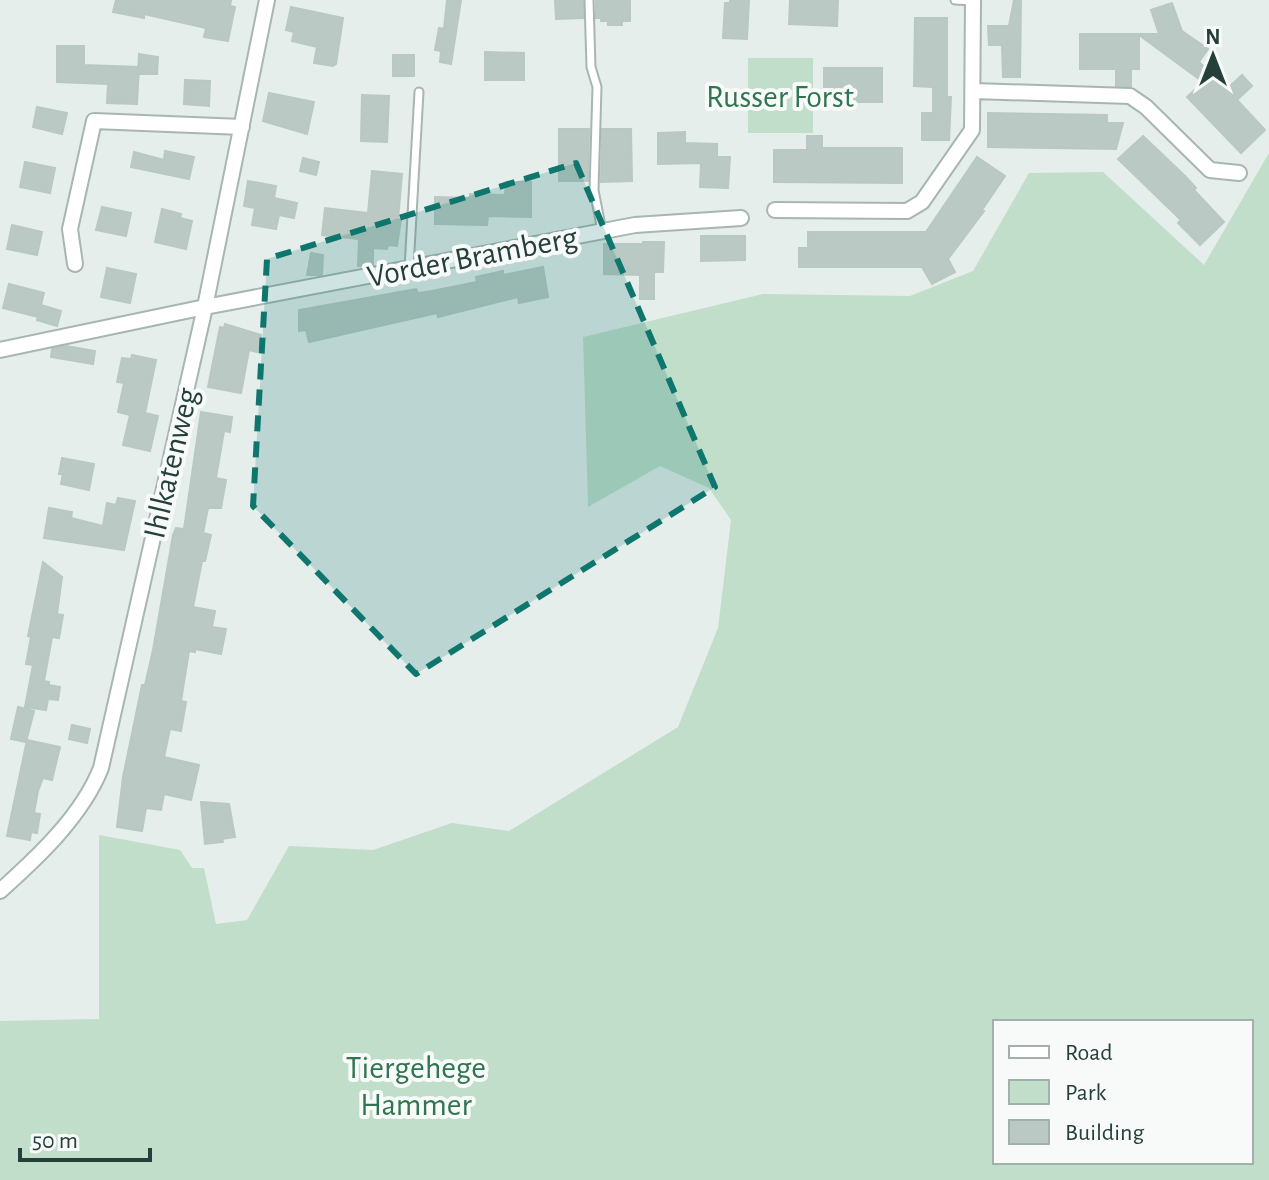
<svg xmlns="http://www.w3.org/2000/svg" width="1269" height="1180" viewBox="0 0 1269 1180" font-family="'Alegreya Sans',sans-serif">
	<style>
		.green { fill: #c0deca; fill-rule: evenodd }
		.building { fill: #bbc9c4; stroke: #b8c8c2; stroke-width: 2 }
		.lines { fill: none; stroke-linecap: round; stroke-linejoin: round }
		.lane-casing { stroke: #a8b6b2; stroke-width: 11 }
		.street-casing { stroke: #a8b6b2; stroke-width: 18 }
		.lane { stroke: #fff; stroke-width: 7 }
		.street { stroke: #fff; stroke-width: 14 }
		.marked { fill: #0f766e; fill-opacity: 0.2; stroke: #0f766e; stroke-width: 6; stroke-dasharray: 16 10; stroke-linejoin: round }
		.labels { text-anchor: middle; stroke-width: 8; stroke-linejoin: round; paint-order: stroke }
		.park-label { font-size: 32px; fill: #317550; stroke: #f7faf9 }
		.street-label { font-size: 32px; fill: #25403a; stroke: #f7faf9 }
	</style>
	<rect width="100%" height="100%" fill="#e6eeeb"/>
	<path class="green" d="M748 58H813V133H748Z
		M1269 153V1180H0V1021L99 1019V835L180 850 192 868H204L216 924 247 920 289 846 373 850 452 823 509 831 678 727 718 628 731 520 709 488 660 466 588 507 583 337 763 294 910 296 973 271 1029 173 1103 172 1204 265ZM995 1022H1251V1162H995Z"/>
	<path class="building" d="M116 0H231L230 6 235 7 228 41 204 37 206 28 144 14V18L113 12Z
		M447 0H461L451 64 440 62 441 51 435 50 439 28 444 29Z
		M555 0H583V18L556 19Z
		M596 0H630V21H622V25H608V21H601V18H596Z
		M730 0H749L747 39 723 38 725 3H730Z
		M790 0H838L837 26 789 24Z
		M1014 0H1021L1020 77H1003L1002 45H989L988 26H1009Z
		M1172 3 1182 31 1208 49 1199 62 1227 89 1242 75 1252 86 1237 100 1265 130 1241 153 1187 97 1203 82 1139 35V69H1131V86H1116V69H1080V34H1159L1151 10Z
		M291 7 343 18 336 64 333 66 314 63 317 47 292 41 294 32 286 30Z
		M915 18H947V97H951L949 140H922V113H933V87L914 86Z
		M57 46H84V65L139 67 137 104 107 103 108 84 57 82Z
		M485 52 524 53V80H485Z
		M139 54 158 57 157 74H138Z
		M393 55H414V76H393Z
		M824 68H882V102H824Z
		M185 80 210 81 209 106 184 104Z
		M269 93 314 102 307 134 263 121Z
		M362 95 389 96 387 142 361 141Z
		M37 107 67 113 62 134 33 127Z
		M988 113 1107 115V123H1123L1116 149 988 147Z
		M559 129H589L588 181H559Z
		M602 129H631L632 181 601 182Z
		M685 132V143L717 144V157H730L728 188 700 187 701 163 658 164V133Z
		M807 136H822V148H902V183L774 182V150H807Z
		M1143 136 1185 176 1196 188 1194 190 1224 222 1200 245 1178 223 1181 220 1118 159Z
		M165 151 194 157 189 179 131 167 134 152 164 160Z
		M977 157 1005 176 982 210 984 211 948 259 955 272 932 284 922 267H799V248H808V232H926Z
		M303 158 319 162 316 175 300 171Z
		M25 162 55 168 50 193 20 187Z
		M372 171 402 174 398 219 401 220 397 246 388 245 387 249 373 248V265L358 266 359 239 322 235 325 208 368 213Z
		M248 181 276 186 274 198 297 203 294 218 279 215 276 229 252 225 255 208 244 206Z
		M506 182H531V217L488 216 487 225 435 224V197L470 198V194L505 195Z
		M102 207 131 213 126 236 96 230Z
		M162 209 181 214 180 218 192 221 186 249 155 242Z
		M12 225 42 232 37 255 7 249Z
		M701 236H745V260L701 261Z
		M643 242H664L663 272H654V299H640V275L604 274V244H643Z
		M311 253 323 255 322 275H307Z
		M543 267 548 297 519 303 518 297 438 317 437 313 309 342 306 330 299 331V310L416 289 418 293 432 291 477 282 476 277 503 271V275Z
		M107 268 136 274 130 303 101 297Z
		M9 284 44 293 41 305 61 311 57 326 37 320 38 317 3 308Z
		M225 324 261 335 257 352 249 350 241 393 208 387 220 327 224 328Z
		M66 346 95 351 93 364 51 357 52 349Z
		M132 355 156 360 145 413 158 416 150 451 123 445 130 415 118 412 124 383 117 382 122 358 131 359Z
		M201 412 232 417 230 432 224 431 216 478 226 480 221 508H208L203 533 211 535 205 561H202L193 607 215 611 212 627 226 629 221 654 195 649V652L189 651 181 701 186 702 181 731 170 729 164 757 199 765 191 800 164 794 161 810 146 808 142 831 117 827 123 777 142 685H145L153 650 173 535 176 528 184 529Z
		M62 458 94 464 89 490 61 484 63 474H59Z
		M118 498 135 501 124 550 44 538 49 508 72 512 71 518 103 526 107 503 116 505Z
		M43 562 62 577 57 614 63 615 59 638 52 637 44 681 49 682V685L60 687 58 700 48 699 46 710 25 707 33 665 26 664 31 637 28 636Z
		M18 707 34 711 26 742 11 739Z
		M72 725 90 729 87 743 69 739Z
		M27 740 60 747 52 780 43 778 38 791 34 813 40 814 37 833 31 832 30 840 7 836Z
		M201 802 229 804 235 837 222 839 223 842 205 844Z"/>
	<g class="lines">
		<g class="lane-casing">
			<path id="lane" d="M589 0 591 67 597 87 594 190 602 231
				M955 0 973 1
				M409 268 419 92"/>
		</g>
		<g class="street-casing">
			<path id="street" d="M974 91 1130 96 1146 107 1210 170 1239 173
				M775 210 907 211 922 202 972 130 973 0
				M75 264 70 229 94 121 242 127
				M0 350 205 307 635 225 741 218
				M0 891C38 857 82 816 101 768L205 307 267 0"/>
		</g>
		<use href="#lane" class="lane"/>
		<use href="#street" class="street"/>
	</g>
	<path class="marked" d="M576 163 715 487 416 674 253 506 267 259Z"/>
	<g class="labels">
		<g class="park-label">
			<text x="780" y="107">Russer Forst</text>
			<text x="416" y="1078">Tiergehege<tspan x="416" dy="37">Hammer</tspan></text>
		</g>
		<g class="street-label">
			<text transform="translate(472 256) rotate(-11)" y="11">Vorder Bramberg</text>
			<text transform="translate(170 463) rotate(-77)" y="11">Ihlkatenweg</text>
		</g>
	</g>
	<rect x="993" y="1020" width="260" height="144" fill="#f7faf9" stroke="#a3b0ad" stroke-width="2"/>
	<rect x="1009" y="1046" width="40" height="12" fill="#ffffff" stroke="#a3b0ad" stroke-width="2"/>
	<text x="1065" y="1060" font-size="24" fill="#25403a">Road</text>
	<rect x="1009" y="1080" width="40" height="24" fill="#c0deca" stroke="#a3b0ad" stroke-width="2"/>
	<text x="1065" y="1100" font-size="24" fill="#25403a">Park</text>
	<rect x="1009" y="1120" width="40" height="24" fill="#bbc9c4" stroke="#a3b0ad" stroke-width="2"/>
	<text x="1065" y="1140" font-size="24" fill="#25403a">Building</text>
	<g transform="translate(1213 56)" stroke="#f7faf9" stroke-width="6" paint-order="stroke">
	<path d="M0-6L14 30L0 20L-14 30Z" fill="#25403a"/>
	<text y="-12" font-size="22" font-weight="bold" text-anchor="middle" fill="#25403a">N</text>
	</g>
	<path d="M20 1148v12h130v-12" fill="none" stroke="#25403a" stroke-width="4"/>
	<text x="32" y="1148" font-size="24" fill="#25403a" stroke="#f7faf9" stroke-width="6" paint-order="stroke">50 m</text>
</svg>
